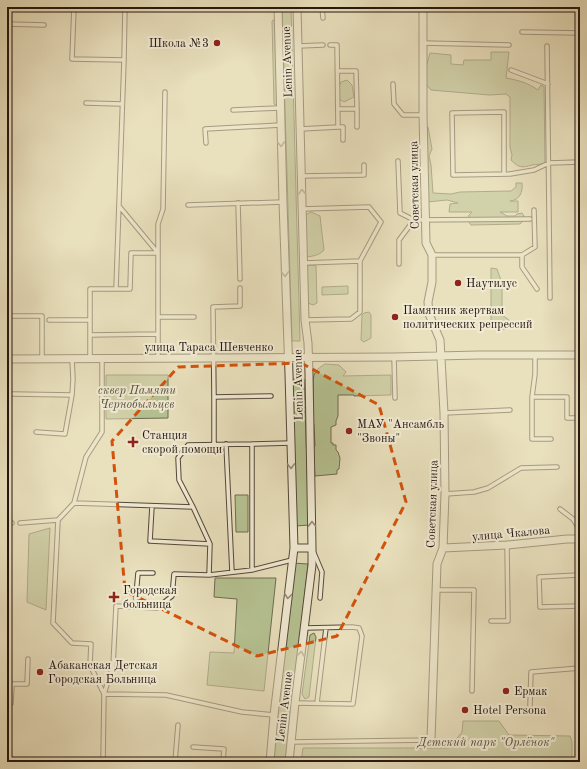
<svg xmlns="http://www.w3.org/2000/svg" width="587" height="769" viewBox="0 0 587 769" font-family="'Old Standard TT',serif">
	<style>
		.green { fill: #b6c292; stroke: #6d6c50 }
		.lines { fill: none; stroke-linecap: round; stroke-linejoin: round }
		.lane-casing { stroke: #55483a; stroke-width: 5.5 }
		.street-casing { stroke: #55483a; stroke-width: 9 }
		.lane { stroke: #f1ebd4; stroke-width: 3.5 }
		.street { stroke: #f1ebd4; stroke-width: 7 }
		.oneway { stroke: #958b7b }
		.marked { fill: none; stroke: #d4520c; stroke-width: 3; stroke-dasharray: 8 5; stroke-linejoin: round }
		.poi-dot { fill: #8f2418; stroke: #f1ebd4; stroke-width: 1.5 }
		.labels { text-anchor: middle; stroke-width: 4; stroke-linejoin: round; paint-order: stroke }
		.poi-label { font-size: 12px; fill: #24150f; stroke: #f1ebd4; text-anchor: start }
		.street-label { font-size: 12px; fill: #24150f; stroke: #f1ebd4 }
		.park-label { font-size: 12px; font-style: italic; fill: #57523d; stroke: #f1ebd4 }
	</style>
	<rect width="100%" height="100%" fill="#e9e0bd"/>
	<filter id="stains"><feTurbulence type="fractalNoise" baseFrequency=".005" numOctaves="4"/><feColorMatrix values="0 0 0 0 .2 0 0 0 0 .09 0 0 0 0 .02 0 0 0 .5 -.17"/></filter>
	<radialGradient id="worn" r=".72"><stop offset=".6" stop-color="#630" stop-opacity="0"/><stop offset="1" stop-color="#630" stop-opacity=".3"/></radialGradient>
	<path class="green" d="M282 7H291L300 341H292Z
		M273 20 275 21 277 104 276 105 274 104 272 21Z
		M491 52H509L506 78C518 80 528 83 538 90L541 85 544 87 545 163C540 165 537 164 532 165 522 168 519 168 511 160L512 155 510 147V97L506 94 489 95 431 90 425 83 424 75 430 53 451 55V64L463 65 464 60H491Z
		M347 80 352 85 354 97 344 102 339 99V87L341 82Z
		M425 127H428L432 149 429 156 431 165 433 193 451 194 460 192 511 191 516 187V183H522C523 192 520 200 510 201H518V212H500L507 216H515L517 214 522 213 524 216 523 221 520 224 471 225 468 221 469 215 472 212H449L450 204 458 203 447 200 427 202Z
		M311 212 320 216 324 250C318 256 313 256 306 257L305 215Z
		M312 265 316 266 317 303 313 305 308 303 307 266Z
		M491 268 497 269 502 283V315L509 320V328C499 331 498 329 491 322Z
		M348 286V294L322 295V287Z
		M369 312 371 315V338L364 342 361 340 362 315 364 313Z
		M325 364 339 365 346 372 343 376 391 375V395L354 396V395H338V416L336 421V425L331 427V443H333V445H336V450L338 452 340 458 339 469 337 470V474L315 476 313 448 315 446 314 425 313 423V382C314 371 316 370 325 364Z
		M106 375H168V418L106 419Z
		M292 379H304L309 525 296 526Z
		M235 495H248V532H236Z
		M50 528 46 610 27 602 29 534Z
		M293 563 308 564 286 762H272Z
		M215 578H276L264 691 207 685 210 652 234 653 237 599 214 597Z
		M314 633 316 637 309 697 305 699 302 694 310 635Z
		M463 721H499L509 735 570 736 572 742V762H301L303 748H449L462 732Z"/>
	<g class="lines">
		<g class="lane-casing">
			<path id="lane" d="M74 7 72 59 124 60 125 7
				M322 7 323 18
				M7 24 44 25
				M522 32 580 33
				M423 43 509 45
				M298 46 323 45
				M547 46 550 298
				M511 70 548 84
				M338 71H356L357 109H338
				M393 84 394 104 403 115H423
				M86 103 122 104
				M357 109V127
				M233 110 280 108
				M338 127H343V140
				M300 129 338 127 337 45H330
				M206 143 205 129 281 125
				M398 161 400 213 414 220 530 219
				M504 174V112L452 113 453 175 510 174 534 170 549 163 580 162
				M301 176 364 175V165
				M238 203 240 279
				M188 205 283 202
				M119 206 158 253
				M302 209 369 207 381 222 360 261
				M432 255H522L535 247 534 210
				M522 255V267L537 289
				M304 263 360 261V312L351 319 305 320
				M399 264V240L414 220
				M240 288V306L213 307 214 397 271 396
				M116 289H130L131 253H158
				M7 316H42V359
				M158 317H194
				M49 320H90
				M90 335 158 334
				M535 356V374L532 397V439H551
				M394 357 395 398
				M90 359V289H116L124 60
				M158 359V224L163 209 165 92
				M13 394 72 395 73 379 72 359
				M214 397V444
				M532 397H567V418H577
				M444 413 510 410
				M36 432 65 434 72 395
				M226 444 232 572
				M445 494 474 492 488 488 521 468 557 467
				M74 503 193 507 210 544 209 575
				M152 506 150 541 210 544
				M193 507 179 480 178 458 188 445 252 444
				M560 509 573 519 580 530 579 539
				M58 520 74 503 86 457 102 432V359
				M20 523 58 520 53 623 72 643 91 644 90 665 104 694
				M7 524 12 523
				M314 553 322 572 320 598
				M252 570V444L291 443
				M579 575 539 577 540 607 580 606
				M436 590H474L472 691
				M135 607 138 573H153
				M491 621H508L507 545
				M90 665 113 666 116 606 157 608 172 596 174 574 209 575 252 570 292 560
				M104 694 113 666
				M7 703H11L12 684H27L28 659
				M295 703 353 704 362 636 359 628 352 627 305 628
				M317 703 326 628
				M530 706 531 672 580 668
				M291 742 431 740
				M193 747 224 749 223 762
				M103 762 104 694 166 695 242 712 274 715
				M175 762 178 725"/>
		</g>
		<g class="street-casing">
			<path id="street" d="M423 7V115L426 243 432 255V282L428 302 429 314 440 340 444 413 445 494 443 548 437 564 431 740
				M7 359 214 358 394 357 479 355H580
				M579 539 580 615
				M294 548H312
				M443 548 507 545 567 539H580
				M270 762 274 715 294 548 289 374 283 202 278 7
				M289 762 295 703 312 565V548L309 373 308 343 305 320 297 7
				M580 762V755"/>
		</g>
		<use href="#lane" class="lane"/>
		<use href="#street" class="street"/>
	</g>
	<defs><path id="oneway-chevron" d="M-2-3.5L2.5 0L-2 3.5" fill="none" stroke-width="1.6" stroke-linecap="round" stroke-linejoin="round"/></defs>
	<g class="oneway">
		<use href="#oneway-chevron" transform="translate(281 144) rotate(89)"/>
		<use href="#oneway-chevron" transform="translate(302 192) rotate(-92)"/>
		<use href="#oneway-chevron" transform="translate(285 274) rotate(88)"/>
		<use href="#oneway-chevron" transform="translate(291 466) rotate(88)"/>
		<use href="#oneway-chevron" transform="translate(312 524) rotate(-91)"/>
		<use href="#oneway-chevron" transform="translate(288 596) rotate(97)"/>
		<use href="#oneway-chevron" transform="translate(301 654) rotate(-83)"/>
	</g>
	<path d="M0 0H587V769H0ZM301 363 379 405 406 502 337 636 257 656 125 591 112 441 178 367Z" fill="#e9e0bd" fill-opacity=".55" fill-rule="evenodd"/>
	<path class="marked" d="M301 363 379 405 406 502 337 636 257 656 125 591 112 441 178 367Z"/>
	<g class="poi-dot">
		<circle cx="217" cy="43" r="4"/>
		<circle cx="458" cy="283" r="4"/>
		<circle cx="395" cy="317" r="4"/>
		<circle cx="349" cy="431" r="4"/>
		<path d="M131 436h4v4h4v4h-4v4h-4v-4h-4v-4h4z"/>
		<path d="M112 591h4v4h4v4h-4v4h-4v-4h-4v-4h4z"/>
		<circle cx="40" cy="672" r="4"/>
		<circle cx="506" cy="691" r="4"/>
		<circle cx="465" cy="710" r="4"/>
	</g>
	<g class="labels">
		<g class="poi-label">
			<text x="209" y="47" text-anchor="end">Школа №3</text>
			<text x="466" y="287">Наутилус</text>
			<text x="403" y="314">Памятник жертвам<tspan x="403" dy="14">политических репрессий</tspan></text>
			<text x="357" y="428">МАУ "Ансамбль<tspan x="357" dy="14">"Звоны"</tspan></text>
			<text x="142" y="439">Станция<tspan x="142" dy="14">скорой помощи</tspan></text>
			<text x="123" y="594">Городская<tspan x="123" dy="14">больница</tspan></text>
			<text x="48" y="669">Абаканская Детская<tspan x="48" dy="14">Городская Больница</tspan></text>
			<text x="514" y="695">Ермак</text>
			<text x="473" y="714">Hotel Persona</text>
		</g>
		<g class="street-label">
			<text transform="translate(287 62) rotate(-92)" y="4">Lenin Avenue</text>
			<text transform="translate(414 185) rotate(-91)" y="4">Советская улица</text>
			<text x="209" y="351">улица Тараса Шевченко</text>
			<text transform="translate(298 385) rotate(-91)" y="4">Lenin Avenue</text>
			<text transform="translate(432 504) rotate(-88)" y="4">Советская улица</text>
			<text transform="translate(511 533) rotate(-5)" y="4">улица Чкалова</text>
			<text transform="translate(284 707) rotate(-83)" y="4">Lenin Avenue</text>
		</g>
		<g class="park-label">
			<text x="137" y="394">сквер Памяти<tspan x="137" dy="14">Чернобыльцев</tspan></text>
			<text x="486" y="746">Детский парк "Орлёнок"</text>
		</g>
	</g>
	<rect width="587" height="769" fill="none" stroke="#e9e0bd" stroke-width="24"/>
	<rect x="8" y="8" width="571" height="753" fill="none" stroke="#24150f" stroke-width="2"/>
	<rect x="12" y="12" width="563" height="745" fill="none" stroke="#24150f"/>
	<rect width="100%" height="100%" filter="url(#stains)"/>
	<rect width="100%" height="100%" fill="url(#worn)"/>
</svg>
